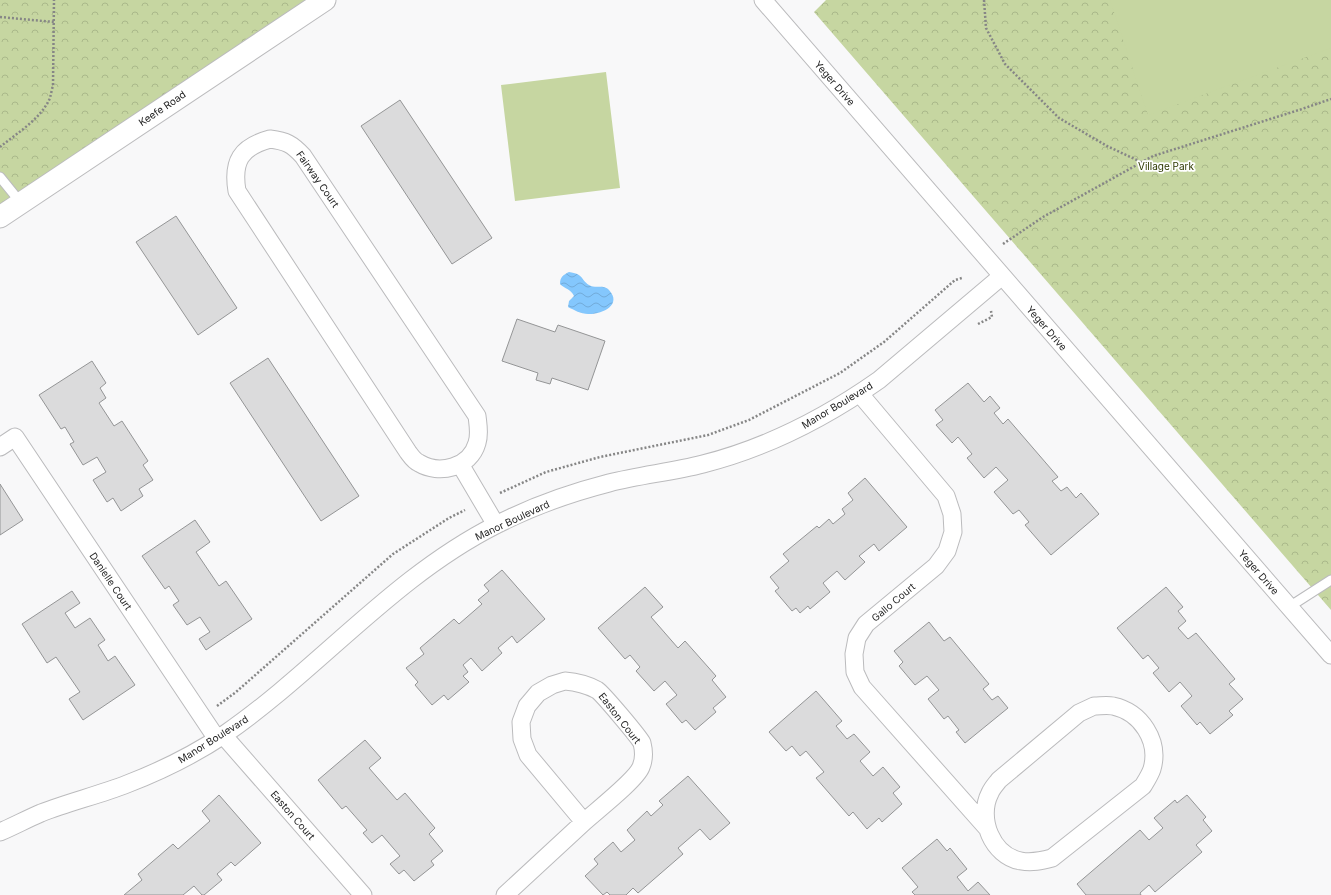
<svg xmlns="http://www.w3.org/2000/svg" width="1331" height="895" viewBox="0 0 1331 895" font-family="Inter,sans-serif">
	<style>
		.park { fill: url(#park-crowns) }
		.pitch { fill: #c6d6a1 }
		.water { fill: url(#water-waves) }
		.building { fill: #dbdbdc; stroke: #949596 }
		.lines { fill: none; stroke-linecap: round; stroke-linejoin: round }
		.service-casing { stroke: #bbbbbd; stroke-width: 11 }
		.minor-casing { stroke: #bbbbbd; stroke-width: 19 }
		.tertiary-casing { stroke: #bbbbbd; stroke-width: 23 }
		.path { stroke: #868686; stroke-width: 2.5; stroke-dasharray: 2 2; stroke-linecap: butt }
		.service { stroke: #fff; stroke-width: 9 }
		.minor { stroke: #fff; stroke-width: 17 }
		.tertiary { stroke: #fff; stroke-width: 21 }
		.labels { text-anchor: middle; stroke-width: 3.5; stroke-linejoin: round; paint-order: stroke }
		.street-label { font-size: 10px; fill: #252525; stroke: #fff }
		.park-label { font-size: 10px; fill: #2e3900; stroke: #fff }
	</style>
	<defs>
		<pattern id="park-crowns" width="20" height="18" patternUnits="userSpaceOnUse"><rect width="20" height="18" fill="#c6d6a1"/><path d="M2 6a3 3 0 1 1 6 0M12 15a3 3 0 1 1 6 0" fill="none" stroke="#aab88a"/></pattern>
		<pattern id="water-waves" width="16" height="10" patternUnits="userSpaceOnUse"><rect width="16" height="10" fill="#84c7fd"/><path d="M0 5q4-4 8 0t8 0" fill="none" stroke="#72abd9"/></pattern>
	</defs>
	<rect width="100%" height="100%" fill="#f8f8f9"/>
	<path class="park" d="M0 0H313L0 210Z
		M826 0H1331V610L814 12Z"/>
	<path class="pitch" d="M1110 0H1331V48L1148 115Z
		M606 72 620 188 515 201 501 85Z"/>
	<path class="water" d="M569 272C584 274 580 279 589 285 595 289 604 284 609 290 623 305 601 315 588 314 581 314 574 310 568 307L569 301 574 296C571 289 565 289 560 284 560 277 563 275 569 272Z"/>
	<path class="building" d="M400 100 492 238 452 264 361 126Z
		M176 216 237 308 198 335 136 242Z
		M517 319 555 332 558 325 605 341 588 390 552 378 550 384 536 380 538 373 502 361Z
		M268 358 359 496 321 521 230 383Z
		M92 361 106 383 100 388 106 398 99 403 114 426 122 421 148 461 143 465 153 480 139 489 143 496 121 511 113 498 107 502 93 480 106 472 97 457 83 465 70 444 74 442 65 427 61 429 39 395Z
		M968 383 984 402 990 396 1000 408 994 413 1003 424 1008 419 1058 477 1052 481 1061 491 1067 487 1076 498 1081 493 1099 514 1051 555 1025 525 1029 522 1019 510 1013 514 994 492 1008 480 996 467 984 478 967 458 972 454 958 437 952 443 936 425 943 420 935 410Z
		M865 478 907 527 879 551 874 544 859 556 865 562 845 580 837 571 823 583 830 592 810 609 808 606 800 613 796 608 792 611 775 591 779 588 770 577 789 561 783 554 817 526 819 528 829 519 833 524 845 514 842 509 853 500 848 493Z
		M0 484 23 520 0 535Z
		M195 520 210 542 196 552 219 586 226 581 252 619 206 650 199 639 210 632 200 617 187 625 173 605 179 601 169 586 165 589 142 556Z
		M502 570 545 619 517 643 512 636 498 648 502 653 482 671 471 658 463 665 468 672 463 676 469 682 448 700 444 695 432 705 415 685 418 682 406 668 424 654 420 648 454 619 459 624 482 604 478 600 489 591 484 585Z
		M645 587 663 607 651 617 678 648 685 641 716 676 712 680 726 697 713 708 716 712 695 730 686 720 682 723 666 704 677 695 665 681 654 691 636 671 640 667 630 655 625 659 598 628Z
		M1166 587 1183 607 1178 611 1186 621 1178 628 1188 639 1196 633 1235 679 1229 684 1243 699 1229 711 1233 715 1210 734 1200 722 1197 725 1181 706 1192 696 1180 682 1169 692 1153 673 1159 668 1148 655 1143 659 1117 628Z
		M72 591 80 603 65 613 75 628 90 618 105 640 98 645 108 661 115 656 135 685 83 720 69 699 80 692 56 657 47 663 22 624Z
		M929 622 944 641 950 637 989 684 983 689 992 700 998 696 1008 708 965 743 956 732 959 730 948 716 944 719 928 699 939 690 927 676 915 685 899 666 903 662 894 651Z
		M816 691 842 721 836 726 847 739 854 734 870 752 860 761 873 776 883 767 900 787 893 793 902 804 882 822 879 818 867 829 853 812 849 816 816 778 824 772 806 751 800 756 792 746 786 751 769 732Z
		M365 740 381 758 369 768 397 800 405 793 435 828 429 834 443 851 431 861 434 865 414 881 404 870 399 874 390 864 400 856 382 835 372 843 363 833 367 830 346 806 342 809 318 780Z
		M688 776 730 823 710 840 700 829 678 848 683 854 638 893 633 888 626 895H610L607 892 603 895 585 876 598 864 594 859 613 842 621 852 635 840 627 830 647 811 651 816 663 805 659 801Z
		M219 795 261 843 235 866 231 862 217 874 222 880 204 895H202L194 886 183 895H124L142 880 138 874 173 844 178 849 210 821 202 811Z
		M1187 795 1206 817 1203 820 1212 831 1196 845 1202 852 1155 892 1149 885 1140 893 1141 895H1086L1077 884 1140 830 1149 840 1163 828 1154 818 1175 800 1177 803Z
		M937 839 947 851 950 848 967 869 957 877 968 891 978 882 990 895H915L912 892 918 887 902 868Z"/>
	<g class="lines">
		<g class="service-casing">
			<path id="service" d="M0 177 21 203
				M1289 607 1331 580"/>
		</g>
		<g class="minor-casing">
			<path id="minor" d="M763 0 1331 655
				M270 139C286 141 292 144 303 156L477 416C478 425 480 434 477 443 470 468 439 475 419 463 414 461 411 456 408 452L237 191C232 161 241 147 270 139Z
				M860 394 946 496 952 514 953 532 947 551 936 566 866 624 857 638 854 654 855 672 862 687 987 828
				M0 447 15 437 217 739
				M460 464 496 525
				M565 681C577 682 586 684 597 690 603 694 639 737 642 743 644 751 644 760 641 767 636 780 596 811 584 822L528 755 522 739 521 722 527 706 538 693 552 685Z
				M1094 706C1100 706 1107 705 1113 706 1141 712 1160 741 1152 769 1150 775 1146 781 1143 786L1052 858C1041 861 1032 863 1021 861 992 856 977 818 990 793 992 788 996 784 999 780L1079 713Z
				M223 735 363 895
				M0 832C14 826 27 819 41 813 69 802 99 795 127 784 161 771 195 754 225 734 319 669 393 577 496 525 531 507 570 493 609 483 640 475 672 472 703 464 766 448 825 418 879 380L1002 276
				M505 895 584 822"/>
		</g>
		<g class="tertiary-casing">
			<path id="tertiary" d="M0 217 325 0"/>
		</g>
		<path class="path" d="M984 0 986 28 1005 64 1059 118 1107 146 1141 162
			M0 17 54 22
			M0 147C17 133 41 119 50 98 51 94 52 89 53 85L54 0
			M1003 244 1043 217 1153 156 1302 109 1331 99
			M978 324 992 317 991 311
			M500 493 546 472 600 457 708 435 749 420 840 373 884 342 955 280 962 278
			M217 706 236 692 393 554 449 518 465 510"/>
		<use href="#service" class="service"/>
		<use href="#minor" class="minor"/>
		<use href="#tertiary" class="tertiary"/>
	</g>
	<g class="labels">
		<g class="street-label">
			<text transform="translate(835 83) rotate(49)" y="4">Yeger Drive</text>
			<text transform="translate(162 108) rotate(-34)" y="4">Keefe Road</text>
			<text transform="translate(318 179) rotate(55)" y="4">Fairway Court</text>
			<text transform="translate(1047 328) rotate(49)" y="4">Yeger Drive</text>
			<text transform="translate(837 405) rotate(-31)" y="4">Manor Boulevard</text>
			<text transform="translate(512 520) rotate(-25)" y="4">Manor Boulevard</text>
			<text transform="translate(1259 572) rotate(49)" y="4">Yeger Drive</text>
			<text transform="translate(111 581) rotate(56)" y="4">Danielle Court</text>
			<text transform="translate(893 602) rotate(-40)" y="4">Gallo Court</text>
			<text transform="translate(620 718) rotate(52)" y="4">Easton Court</text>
			<text transform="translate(213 739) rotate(-32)" y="4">Manor Boulevard</text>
			<text transform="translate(293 815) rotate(49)" y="4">Easton Court</text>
		</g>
		<g class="park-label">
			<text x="1166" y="170">Village Park</text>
		</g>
	</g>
</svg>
